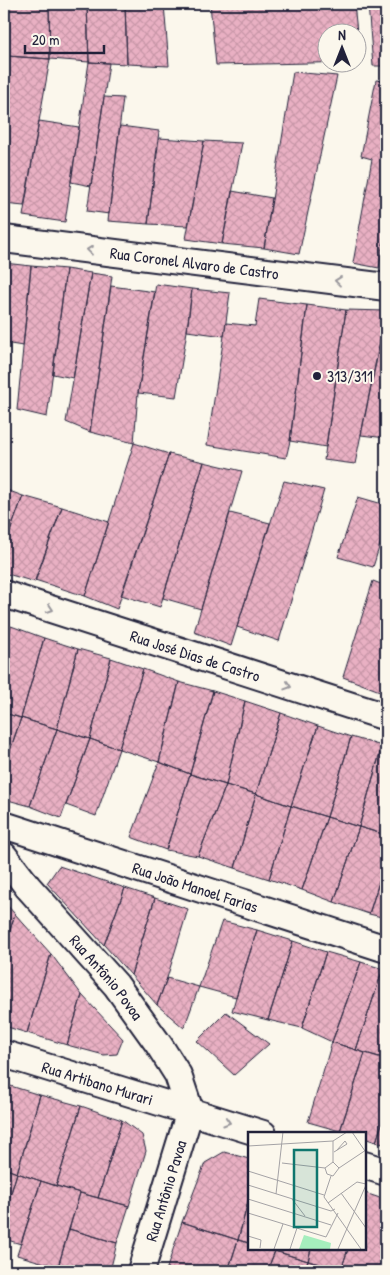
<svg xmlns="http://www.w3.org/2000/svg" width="390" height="1275" viewBox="0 0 390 1275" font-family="'Patrick Hand',sans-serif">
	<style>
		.building { fill: url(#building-cross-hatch); stroke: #22223b }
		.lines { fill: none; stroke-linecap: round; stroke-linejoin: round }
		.minor-casing { stroke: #22223b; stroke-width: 30 }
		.minor { stroke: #fbf7ec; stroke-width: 26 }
		.oneway { stroke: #99979c }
		.poi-dot { fill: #22223b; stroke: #fbf7ec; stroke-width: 2 }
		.labels { text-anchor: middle; stroke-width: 4; stroke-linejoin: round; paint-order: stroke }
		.street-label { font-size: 16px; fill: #22223b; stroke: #fbf7ec }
		.poi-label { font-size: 16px; fill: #22223b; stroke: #fbf7ec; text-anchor: start }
		.inset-road { fill: none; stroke: #a4a2a5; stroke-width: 1 }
		.view { fill: #0f766e; fill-opacity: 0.15; stroke: #0f766e; stroke-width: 2.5 }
		.inset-edge { fill: none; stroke: #22223b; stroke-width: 2.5 }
	</style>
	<defs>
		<pattern id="building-cross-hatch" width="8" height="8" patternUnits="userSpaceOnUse" patternTransform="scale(1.25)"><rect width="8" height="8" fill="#e9b0c3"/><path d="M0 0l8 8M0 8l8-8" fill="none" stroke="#c897a8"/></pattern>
	</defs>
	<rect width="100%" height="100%" fill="#fbf7ec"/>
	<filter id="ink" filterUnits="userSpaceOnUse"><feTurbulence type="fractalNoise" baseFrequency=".02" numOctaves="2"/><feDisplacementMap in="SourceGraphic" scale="10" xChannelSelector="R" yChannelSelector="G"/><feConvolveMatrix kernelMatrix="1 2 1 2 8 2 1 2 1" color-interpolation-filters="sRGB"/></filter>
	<g filter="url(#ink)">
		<path class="building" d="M4 4H5L7 56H4Z
			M5 4H49L50 59 7 56Z
			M49 4H87L89 62 50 59Z
			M87 4H125L127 64 89 62Z
			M125 4H164L169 66 127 64Z
			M210 4H354L357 32H328V62H357L216 65Z
			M368 4H386V66H373Z
			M7 56 50 59 24 206 4 204V85Z
			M89 62 109 63 91 186 71 182Z
			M293 72 337 76 299 254 264 248Z
			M376 80 386 81V228L379 268 353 263 372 159 361 156Z
			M104 97 123 98 109 214 87 211Z
			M39 121 79 127 65 222 23 216Z
			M120 126 159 131 148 224 108 221Z
			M159 138 204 141 188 226 148 224Z
			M204 141 242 143 222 244 186 239Z
			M232 191 272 198 264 248 222 244Z
			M386 228V251L382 250Z
			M4 263 31 266 23 346 4 343Z
			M31 266 66 269 47 417 17 410Z
			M66 269 91 273 73 378 53 374Z
			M91 273 112 276 90 432 66 422Z
			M156 284 192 289 187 331 176 397 138 393Z
			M111 286 155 292 138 393 134 443 90 432Z
			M192 289 230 293 224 336 187 331Z
			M259 299 307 305 290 441 286 458 207 445 226 323 255 326Z
			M307 305 346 310 326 447 290 441Z
			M346 310 386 311 355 464 324 460Z
			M383 329 386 330V438L361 435Z
			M134 443 169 454 117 609 85 596Z
			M169 454 204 462 160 607 121 595Z
			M204 462 242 471 201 609 163 598Z
			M284 481 324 490 279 641 237 627Z
			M4 489 23 496 4 548Z
			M23 496 62 507 35 582 4 573V548Z
			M358 497 386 505V525L373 567 338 557Z
			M62 507 109 522 85 596 35 580Z
			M230 513 270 523 231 646 194 632Z
			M373 581 386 586V689L385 693 343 677Z
			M11 626 44 638 21 718 4 713V650Z
			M44 638 78 649 57 729 21 718Z
			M78 649 111 658 90 739 57 729Z
			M111 658 143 669 119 749 90 739Z
			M143 669 179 682 159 762 119 749Z
			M179 682 213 691 190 774 159 762Z
			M213 691 245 701 226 785 190 774Z
			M245 701 281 713 256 794 226 785Z
			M4 713 21 718 4 768Z
			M281 713 318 726 291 806 256 794Z
			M21 718 57 729 30 806 4 799V768Z
			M318 726 351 737 327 817 291 806Z
			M57 729 90 739 61 818 30 806Z
			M351 737 382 746 359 827 327 817Z
			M90 739 119 749 96 816 66 805Z
			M382 746 386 747V835L359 827Z
			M159 762 190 774 166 850 131 837Z
			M190 774 226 785 198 856 166 850Z
			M226 785 256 794 235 868 198 856Z
			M256 794 291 806 269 879 235 868Z
			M291 806 327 817 302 890 269 879Z
			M327 817 359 827 334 902 302 890Z
			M359 827 386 835V860L369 914 334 902Z
			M386 860V918L369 914Z
			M59 866 125 888 104 945 47 883Z
			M125 888 155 898 131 975 104 945Z
			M155 898 188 909 167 978 157 1005 131 975Z
			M4 902 15 914 6 942 4 941Z
			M15 914 51 954 27 1033 4 1026V950Z
			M222 921 257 930 236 997 199 987Z
			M257 930 293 941 268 1020 232 1011 236 997Z
			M293 941 326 952 302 1028 268 1020Z
			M326 952 361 962 332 1042 302 1028Z
			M51 954 82 995 67 1045 27 1033Z
			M361 962 383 969 356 1050 332 1042Z
			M383 969 386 970V1059L356 1050Z
			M167 978 199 987 184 1028 157 1005Z
			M82 995 123 1039 117 1054 104 1055 67 1045Z
			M226 1012 269 1044 234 1075 197 1041Z
			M332 1042 365 1053 340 1131 308 1122Z
			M365 1053 386 1059V1111L376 1142 364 1138V1134H348L340 1131Z
			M4 1084 40 1095 17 1173 4 1168Z
			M40 1095 81 1106 56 1186 17 1173Z
			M81 1106 122 1120 98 1198 56 1186Z
			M386 1111V1145L376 1142Z
			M122 1120 142 1135 146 1151 129 1206 98 1198Z
			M224 1152 249 1159V1198L238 1240 182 1222 205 1163Z
			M4 1168 17 1173 4 1216Z
			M17 1173 41 1181 21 1244 4 1239V1216Z
			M41 1181 80 1193 58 1267 17 1255Z
			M80 1193 129 1206 117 1243 69 1229Z
			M365 1193 386 1200V1247L379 1271H345L341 1270 348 1249H364V1197Z
			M249 1198V1243L238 1240Z
			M182 1222 238 1240 228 1271H166Z
			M69 1229 117 1243 111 1267 107 1271H69L58 1267Z
			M238 1240 249 1243V1249H268L275 1251 267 1271H228Z
			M386 1247V1271H379Z
			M275 1249H311L308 1261 275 1251Z
			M311 1249H348L341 1270 308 1261Z
			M275 1251 308 1261 304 1271H267Z
			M308 1261 341 1270 340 1271H304Z"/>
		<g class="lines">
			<g class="minor-casing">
				<g id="minor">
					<path id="s1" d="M4 239 386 287"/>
					<path id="s2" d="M4 594 386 717"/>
					<path id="s3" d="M4 825 386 949"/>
					<path id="s4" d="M4 856 28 887 116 985 159 1045 178 1075 190 1111"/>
					<path id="s5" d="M4 1054 263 1134"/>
					<path d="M364 1165 386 1172"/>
					<path id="s6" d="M141 1271 190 1111"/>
				</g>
			</g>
			<use href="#minor" class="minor"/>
		</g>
		<defs><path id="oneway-chevron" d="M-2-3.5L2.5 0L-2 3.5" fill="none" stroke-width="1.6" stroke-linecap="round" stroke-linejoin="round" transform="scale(1.25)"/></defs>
		<g class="oneway">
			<use href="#oneway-chevron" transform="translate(90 250) rotate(-173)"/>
			<use href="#oneway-chevron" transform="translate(338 281) rotate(-173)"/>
			<use href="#oneway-chevron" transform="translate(50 609) rotate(18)"/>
			<use href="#oneway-chevron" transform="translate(288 686) rotate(18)"/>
			<use href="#oneway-chevron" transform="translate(227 1122) rotate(17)"/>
		</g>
	</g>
	<circle class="poi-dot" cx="317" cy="376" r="5"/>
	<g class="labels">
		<g class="street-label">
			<text dy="6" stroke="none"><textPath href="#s1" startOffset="192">Rua Coronel Alvaro de Castro</textPath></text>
			<text dy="6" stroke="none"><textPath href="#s2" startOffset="201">Rua José Dias de Castro</textPath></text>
			<text dy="6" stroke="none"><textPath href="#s3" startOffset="201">Rua João Manoel Farias</textPath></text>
			<text dy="6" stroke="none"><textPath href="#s4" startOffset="159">Rua Antônio Povoa</textPath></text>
			<text dy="6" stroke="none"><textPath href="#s5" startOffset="98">Rua Artibano Murari</textPath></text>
			<text dy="6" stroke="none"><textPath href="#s6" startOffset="84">Rua Antônio Pavoa</textPath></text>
		</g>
		<g class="poi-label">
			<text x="327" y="382">313/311</text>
		</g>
	</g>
	<g transform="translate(248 1132)">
		<rect width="118" height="118" fill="#fbf7ec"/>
		<path d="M56 103 83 111 82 117H51Z" fill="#a5eebd"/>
		<path class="inset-road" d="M104 0 117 19M0 14 85 9 99 0M86 20 99 12 97 9 89 18M85 30V9M34 31 77 36M77 36 79 42 85 44 91 36M77 36 85 30 91 36M91 36 118 18M0 39 76 63M83 44 76 65 113 117M0 53 83 79 87 77M93 61 118 96M28 62 35 0M0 67 83 93M44 67 57 84M80 71 109 50 118 52M0 81 78 105 90 81M0 104 13 108 12 116M26 117 35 92M42 117 49 96M90 117 118 53"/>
		<path class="view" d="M46 18H69V95H46Z"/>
		<rect width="118" height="118" class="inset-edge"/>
	</g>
	<rect width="390" height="1275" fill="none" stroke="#fbf7ec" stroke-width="20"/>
	<rect x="10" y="10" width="370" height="1255" fill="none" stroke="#22223b" stroke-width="2" filter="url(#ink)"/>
	<g transform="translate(342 48)"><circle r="24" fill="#fbf7ec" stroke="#a4a2a5"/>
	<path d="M0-4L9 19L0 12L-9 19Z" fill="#22223b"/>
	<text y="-8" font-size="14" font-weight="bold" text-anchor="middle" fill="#22223b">N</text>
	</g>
	<path d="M25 45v8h79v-8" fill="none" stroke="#22223b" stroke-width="2.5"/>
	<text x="32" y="45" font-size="15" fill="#22223b" stroke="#fbf7ec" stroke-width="4" paint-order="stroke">20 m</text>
</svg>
